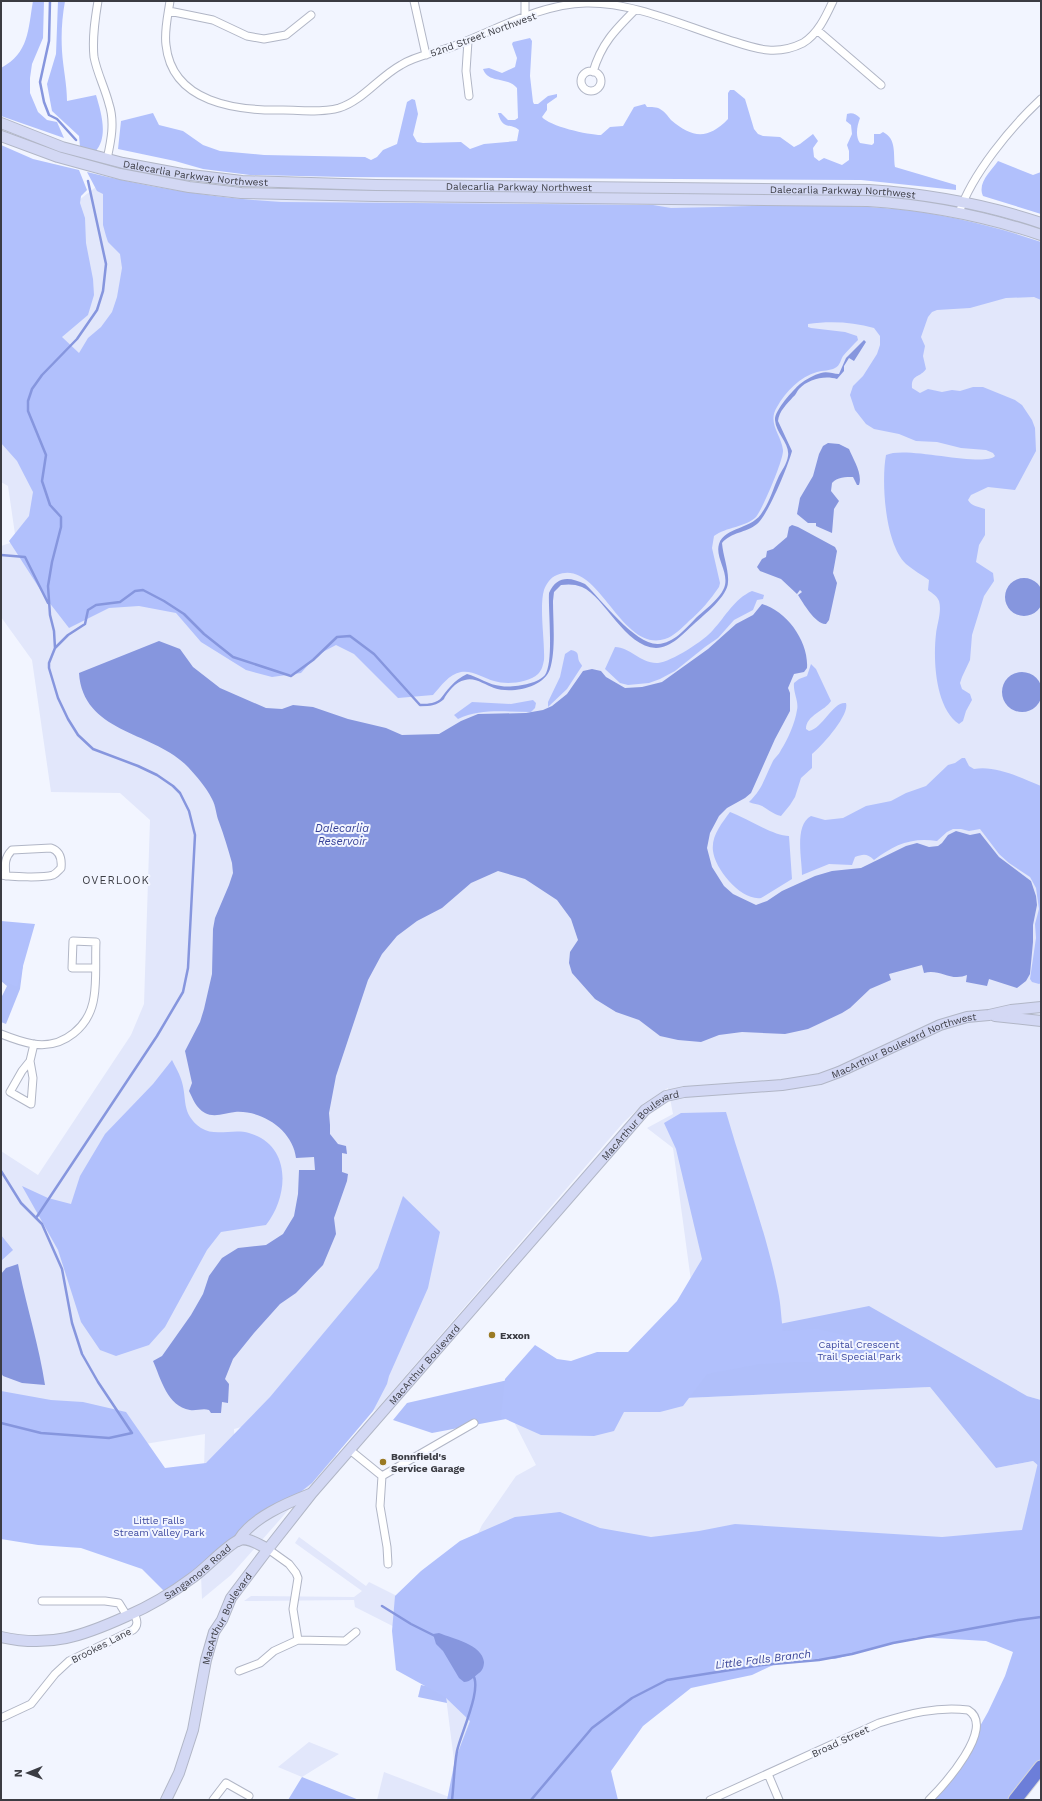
<svg xmlns="http://www.w3.org/2000/svg" width="1042" height="1801" viewBox="0 0 1042 1801" font-family="'Work Sans',sans-serif">
	<style>
		.built { fill: #e2e7fb }
		.green { fill: #b0bffa }
		.forest { fill: #b1c0fc }
		.water { fill: #8696de }
		.lines { fill: none; stroke-linecap: round; stroke-linejoin: round }
		.stream { stroke: #8696de; stroke-width: 2.5 }
		.street-casing { stroke: #b1b6c6; stroke-width: 9 }
		.secondary-casing { stroke: #b1b6c6; stroke-width: 12 }
		.highway-casing { stroke: #d4d4d6; stroke-width: 15 }
		.street { stroke: #fff; stroke-width: 7 }
		.secondary { stroke: #d3d8f4; stroke-width: 10 }
		.highway { stroke: #6c7ed9; stroke-width: 13 }
		.poi-dot { fill: #9a7a24; stroke: #f2f5ff; stroke-width: 1.5 }
		.labels { text-anchor: middle; stroke-width: 4; stroke-linejoin: round; paint-order: stroke }
		.street-label { font-size: 10px; fill: #3b3c43; stroke: #f2f5ff }
		.poi-label { font-size: 10px; font-weight: bold; fill: #3b3c43; stroke: #f2f5ff; text-anchor: start }
		.park-label { font-size: 10px; fill: #3e4aa0; stroke: #f2f5ff }
		.water-label { font-size: 11px; font-style: italic; fill: #374297; stroke: #f2f5ff }
		.neighbourhood-label { font-size: 11px; letter-spacing: 1px; fill: #3b3c43; stroke: #f2f5ff }
	</style>
	<rect width="100%" height="100%" fill="#f2f5ff"/>
	<path class="built" d="M106 179 220 199 275 194 674 198 959 213 1041 242V1400L1027 1396 699 1340 673 1148 647 1128 673 1114 668 1088 644 1103 623 1123 376 1410 335 1403 234 1429 235 1450 337 1455 231 1575 202 1599 201 1576 205 1434 127 1447 1 1419V1151L38 1175 131 1035 144 1004 150 820 120 793 51 792 32 660 1 617V546L16 541 8 486 1 482V261Z
		M930 1387 996 1468 1033 1461 1041 1468 996 1626 807 1657 810 1583 786 1659 646 1683 459 1800 440 1650 355 1607 354 1600 244 1601 251 1596 354 1597 362 1591 295 1543 299 1537 366 1586 369 1582 439 1617 482 1525 516 1476 536 1465 512 1418 596 1402Z
		M309 1742 339 1754 302 1777 278 1767Z
		M384 1772 457 1800H377Z"/>
	<path class="green" d="M1 954 23 966 20 989 6 1024 1 1022V998L7 986 1 981Z
		M869 1306 1027 1396 1041 1400V1468L1033 1461 996 1468 930 1387 596 1402 432 1433 393 1420 407 1403 564 1367Z
		M421 1685 445 1690 447 1703 418 1697Z
		M302 1777 359 1800H288Z"/>
	<path class="forest" d="M33 1H44L43 38 32 64 30 78V93L38 112 47 120 57 122 64 138 1 116V68C29 53 28 30 33 1Z
		M58 1H65C62 18 61 34 62 51 63 68 67 84 67 101L96 95C101 112 109 137 95 152L80 147 79 136 52 111 47 84 56 54Z
		M530 38 532 41 530 76 533 102 534 104H538L548 96 557 94V97L547 104V110L542 117C549 126 588 135 601 135L610 127 623 126 634 107 645 104 647 107C651 107 657 107 660 109 664 111 668 116 671 120 692 138 708 140 728 119V93L730 90H734L745 99 754 129 758 134 763 136 780 137 794 147 800 144 813 134 818 141 813 148 814 157 819 161 824 158 842 165 849 160V151L847 145 852 134 851 125 846 121 847 114C852 112 856 114 860 118 857 126 855 136 860 143L872 145 874 143V134H880L883 132C897 139 893 154 895 167L956 185V190L861 180 345 177 250 175 203 169 175 161 118 149 121 121 153 113 159 125 183 131 203 145 220 151 264 155 365 157 371 160 377 157 383 150 397 144 407 102 412 99 415 100 418 114 413 135 417 142 423 143 461 142 470 149 484 144 517 141 519 130C509 122 503 131 498 113H501L508 120H515L518 118 517 88C507 76 488 84 483 69L489 68 502 73 515 67 517 58 512 44 513 42Z
		M1 145 33 159 79 170 87 190 81 196 80 203 85 218 86 243 93 279 94 295 88 315 62 337 79 353 88 338 101 327 112 312 117 297 122 268 120 254 108 242 106 236 103 225V194L97 191 87 172C151 188 215 198 281 202L653 205 671 208C745 207 822 202 896 209 945 214 994 226 1041 242V300L1034 297 1006 298 970 308 937 310 932 312 928 317 921 337 925 346 923 356 926 369C920 378 911 374 912 388L920 393 928 389 942 392 952 390 960 391 973 387H983L1015 400 1022 405 1032 420 1035 428 1036 451 1015 490 988 487 971 495 968 500C971 506 979 507 985 509V535L979 545 976 562 993 573 994 581 984 596 972 635 970 660 962 677 960 683 962 689 970 694 972 700 966 711 963 721 959 724C935 708 933 659 936 634 937 624 942 611 939 601 937 596 932 593 928 590L929 580C922 575 913 570 906 564 885 544 881 482 886 455 906 445 983 468 995 456L993 453 986 450 961 448 937 442 916 441 899 434 874 429 866 424 855 410 850 395 853 386 863 376 877 354 880 345V336L874 328C853 322 830 321 808 324V327L811 328 845 332 857 336 858 340C853 345 848 350 843 356 841 359 840 366 835 368 830 371 823 370 817 372 800 377 786 391 777 407 767 423 781 434 783 450 784 459 762 510 756 517 746 527 726 527 714 536L712 548 720 583 719 587C710 600 701 611 689 621 682 628 674 636 665 639 620 653 599 557 557 575 551 577 546 584 544 590 539 607 545 641 544 660 543 665 542 670 538 674 528 683 506 685 494 681 484 678 472 670 461 672 449 674 441 686 433 695L398 698 354 654 336 645 317 655 301 673 272 677 246 670 201 642 176 613 139 606 109 608 69 628 45 597 9 541 29 516 33 492 17 461 1 443Z
		M998 161 1033 175 1041 172V214L983 196C977 183 991 171 998 161Z
		M752 591 764 595 763 599 757 600 753 610 734 620 718 638 705 647 675 671 660 679 649 683 628 685 620 683 605 669 615 647C630 647 641 664 658 663 671 662 705 640 713 630 726 616 734 599 752 591Z
		M571 650C580 652 577 655 579 661 580 663 582 665 582 666L567 689 548 707V702L560 677 565 654Z
		M811 664 816 669 831 701C825 711 806 715 806 729L809 731C823 728 833 701 846 703 850 715 821 747 812 754V768L801 778 795 797 790 805 781 816C773 814 769 810 762 806 758 804 753 804 749 802 763 788 764 779 772 763 774 758 779 755 781 750 788 739 795 723 797 710 799 701 793 693 794 683L799 679 807 676Z
		M533 700 536 703 535 708 531 712C506 712 481 708 458 719L454 715 472 702 511 704Z
		M962 758H965L969 766 974 769C996 765 1021 778 1041 786V983L1039 984 1032 982 1030 979 1036 938 1035 924 1039 909 1036 888 1030 877 1009 863 999 854 980 829 969 831 961 829H953L947 832 937 841C911 837 894 845 874 860 867 853 863 854 855 857L852 865 829 864 802 875C802 859 794 825 811 816L825 820 843 818 866 806 891 801 906 793 926 786 948 765 955 763Z
		M730 812C747 818 773 836 789 836L792 879 761 898C741 901 715 869 713 851 711 836 722 823 730 812Z
		M1 921 35 924 17 987 1 980Z
		M172 1060C175 1066 179 1073 181 1079 188 1099 180 1113 201 1128 215 1137 234 1128 249 1133 292 1145 289 1196 266 1225L221 1232 207 1250 165 1327 149 1345 116 1356 100 1350 81 1322 58 1250 22 1186 48 1198 71 1204 80 1176 105 1134 153 1084Z
		M726 1112C743 1172 766 1230 778 1291 781 1304 781 1318 783 1331L817 1329 853 1337 849 1362H796L760 1364 707 1374 683 1406 660 1412H624L614 1431 594 1436 541 1435 501 1417 505 1379 535 1345 557 1359 571 1361 597 1352H628L677 1301 702 1259 676 1149 664 1123 681 1113Z
		M403 1196 440 1232 428 1288 389 1376 387 1384 373 1411 312 1483 298 1494 240 1531 194 1572 164 1591 142 1569 81 1548 38 1545 1 1539V1391L51 1400 83 1402 126 1412 165 1468 206 1463 270 1397 378 1268Z
		M1 1235 13 1250 1 1261Z
		M1041 1450V1767L1015 1800H926L954 1772 988 1712 1005 1676 1013 1652 986 1641 917 1637 835 1659H786L752 1675 691 1688 643 1726 611 1771 618 1800H447L455 1760 470 1721 445 1697 396 1670 392 1631 395 1596 421 1571 460 1541 515 1517 560 1512 600 1528 651 1537 699 1531 735 1524 942 1537 1022 1530Z"/>
	<path class="water" d="M864 340 866 342 854 361 849 358 844 366V371L837 379C825 375 808 379 799 389 797 391 796 395 793 397 787 404 779 411 778 421L792 451C788 466 768 515 757 524 746 533 731 532 722 543 723 556 729 570 728 582 728 596 704 615 694 624 684 633 671 648 656 648 625 647 605 597 582 587 575 584 568 584 561 585L554 592 553 601C553 621 556 650 550 669 544 688 511 694 494 688 485 685 475 677 465 680 455 682 448 692 443 700L439 701C447 690 454 680 467 674 478 677 489 685 501 686 512 688 538 684 545 675 554 662 548 611 549 593 557 575 570 577 585 584 601 599 635 645 658 644 674 643 685 629 695 619 704 610 722 598 725 585 728 571 715 557 719 544 725 526 753 530 763 511 770 501 773 489 778 478 781 471 787 464 788 456 790 443 776 434 775 420 774 411 793 390 800 384 806 379 814 375 821 373 827 371 833 374 839 374L846 358Z
		M828 443 839 444 849 449C853 459 863 474 859 485H857L853 477C846 477 837 477 832 483L831 491 839 501 834 509 832 533 816 526V523H808L797 514 800 498 813 476 819 454 823 446Z
		M792 525 798 527 835 547 837 551 833 573 837 583 829 620 826 624C816 625 803 603 798 595L802 592 800 590 797 594 781 579 760 571 757 567 762 559 766 557 767 551 773 549 787 537 789 527Z
		M1005 597a19 19 0 1 1 38 0a19 19 0 1 1-38 0Z
		M762 604C787 611 809 642 807 668L804 672 794 674 788 688 790 693V711L775 739 751 793 745 798 727 808 719 816 710 833 707 848 712 867 724 886 733 894 756 905 767 901 782 891 815 876 832 871 861 868 906 846 917 843 929 847 938 846 942 843 948 835 956 831 970 835 980 833 999 857 1031 881 1036 896 1037 905 1033 925V942L1030 974 1026 981 1017 988 989 979 987 986 966 982 967 975C964 976 961 977 957 977 946 977 936 969 924 973L922 965 889 974 891 980 870 989 850 1008 842 1013 808 1029 785 1034 742 1032 719 1035 701 1042 678 1040 660 1036 639 1020 616 1012 595 999 572 973 569 963 570 952 578 940 571 919 557 900 525 879 498 871 471 883 442 908 417 921 397 936 382 954 368 980 336 1076 329 1113 330 1125V1134L338 1144 346 1146 347 1154 342 1153V1172L348 1174 347 1181 334 1218 336 1234 323 1265 296 1293 280 1304 254 1333 233 1359 225 1379 229 1384 228 1403 222 1402 221 1413H211L209 1410C203 1408 196 1411 190 1410 167 1406 161 1379 153 1361L162 1356 191 1315 203 1294 209 1276 222 1258 238 1248 266 1245 283 1234 294 1216 298 1194 299 1170H315L314 1157 296 1158C293 1131 263 1110 235 1112 226 1113 214 1118 205 1113 196 1108 193 1099 189 1091L192 1083 185 1051 200 1022 204 1009 212 974 213 929 215 918 229 885 233 873 232 863C228 849 224 835 219 822 216 815 216 806 212 799 206 787 197 777 188 767 154 731 83 734 79 673L159 641 180 649 193 667 220 688 266 708 282 709 293 705 313 707 348 719 386 728 402 735 439 734 461 721 478 714 526 713 543 710 552 706 567 694 583 671 592 669 601 671 606 677 625 688 642 687 662 682 708 649 736 624 753 615Z
		M1002 692a20 20 0 1 1 40 0a20 20 0 1 1-40 0Z
		M18 1264C26 1305 39 1345 45 1385L22 1383 3 1376 1 1373V1274L6 1268Z
		M439 1633C453 1639 482 1644 484 1662 484 1667 482 1671 479 1673 474 1677 470 1682 464 1682L459 1678 443 1651 436 1644 433 1634Z"/>
	<g class="lines">
		<path class="stream" d="M50 1 49 41 40 82 44 102 49 115 57 119 76 140
			M1 555 25 557 48 603
			M55 648 68 635 85 624 88 610 96 605 120 602 135 591 143 590 164 601 184 614 204 634 233 657 291 676 313 660 337 637 350 636 374 654 420 705C428 705 437 705 443 698
			M1 1171 21 1203 42 1224 62 1269 72 1323 82 1354 98 1382 132 1433 109 1438 41 1433 1 1423
			M36 1218 157 1036 183 992 188 968 195 835 189 811 180 793 173 786 157 775 138 766 93 749 78 735 68 719 58 698 49 668V663L55 648 54 631 50 615 48 586 52 562 61 527V517L50 505 42 481 46 455 28 411V401L32 389 42 375 77 339 97 310 103 291 106 264 88 181
			M382 1606 411 1624 435 1636
			M452 1800C454 1783 454 1767 457 1751 460 1735 484 1686 472 1674
			M531 1800 592 1728 632 1698 667 1680 762 1665 819 1660 852 1654 893 1643 1018 1620 1041 1617"/>
		<g class="street-casing">
			<path id="street" d="M98 1C95 19 92 38 94 57 97 73 105 88 109 104 115 122 111 141 107 159
				M170 1C168 15 164 31 166 45 172 103 237 111 283 110 301 110 321 113 339 108 362 101 379 77 401 65 417 55 436 53 454 46 496 30 540 4 586 3 633 2 682 25 726 39 739 43 754 49 768 50 780 51 793 48 803 43 818 34 826 16 833 1
				M414 1 426 55
				M525 1V18
				M169 11 213 20 247 36 264 39 286 35 311 15
				M817 30 881 85
				M468 41 466 71 469 96
				M581 81a10 10 0 1 1 20 0a10 10 0 1 1-20 0Z
				M593 72C601 44 615 30 635 10
				M959 213C972 174 1011 127 1041 99
				M1 875C11 877 44 878 53 875 57 873 58 871 61 868 62 859 60 851 51 848L12 850C4 858 5 865 6 876
				M1 1034C11 1038 22 1042 33 1044 64 1049 90 1026 94 997 97 979 95 960 96 942L73 941 72 968H94
				M30 1061 33 1078 31 1104 10 1092 22 1071 30 1061 34 1044
				M350 1450 382 1476
				M382 1476 474 1423
				M382 1476 380 1506 387 1547 388 1564
				M268 1549 289 1564 296 1573 298 1578 293 1609 298 1640
				M42 1601H105L119 1603 127 1616
				M239 1671 260 1663 274 1651 298 1640 345 1641 356 1632
				M1 1718 31 1704 55 1674 69 1661 133 1630C139 1625 137 1620 134 1613
				M768 1774 779 1800
				M213 1800 226 1783 249 1796
				M710 1800 879 1723C908 1714 937 1706 968 1710 997 1727 943 1786 929 1800"/>
		</g>
		<g class="secondary-casing">
			<g id="secondary">
				<path id="s1" d="M1 123 62 147 123 163 182 174 242 181 376 185 869 190C928 194 985 204 1041 223"/>
				<path d="M1 136 58 157 120 174 189 187 241 193 375 196 868 201C927 205 985 216 1041 235"/>
				<path d="M995 1016 1041 1021"/>
				<path d="M238 1541C251 1518 287 1503 310 1494"/>
				<path id="s2" d="M1 1637C50 1648 83 1636 127 1616 150 1606 172 1593 192 1578 204 1570 228 1544 239 1540 249 1537 259 1545 268 1549"/>
				<path id="s3" d="M166 1800 179 1773 193 1730 206 1660 214 1632 222 1620 231 1598 268 1549 312 1493 645 1110 666 1096 684 1092 782 1085 820 1079 839 1072 940 1025 967 1017 989 1015 1011 1010 1041 1007"/>
			</g>
		</g>
		<g class="highway-casing">
			<path id="highway" d="M1015 1800 1041 1767"/>
		</g>
		<use href="#street" class="street"/>
		<use href="#secondary" class="secondary"/>
		<use href="#highway" class="highway"/>
	</g>
	<g class="poi-dot">
		<circle cx="492" cy="1335" r="4"/>
		<circle cx="383" cy="1462" r="4"/>
	</g>
	<g class="labels">
		<g class="street-label">
			<text transform="translate(483 34) rotate(-20)" y="4">52nd Street Northwest</text>
			<text dy="4" stroke="none"><textPath href="#s1" startOffset="202">Dalecarlia Parkway Northwest</textPath></text>
			<text dy="4" stroke="none"><textPath href="#s1" startOffset="526">Dalecarlia Parkway Northwest</textPath></text>
			<text dy="4" stroke="none"><textPath href="#s1" startOffset="850">Dalecarlia Parkway Northwest</textPath></text>
			<text dy="4" stroke="none"><textPath href="#s3" startOffset="1125">MacArthur Boulevard Northwest</textPath></text>
			<text dy="4" stroke="none"><textPath href="#s3" startOffset="841">MacArthur Boulevard</textPath></text>
			<text dy="4" stroke="none"><textPath href="#s3" startOffset="517">MacArthur Boulevard</textPath></text>
			<text dy="4" stroke="none"><textPath href="#s2" startOffset="214">Sangamore Road</textPath></text>
			<text dy="4" stroke="none"><textPath href="#s3" startOffset="193">MacArthur Boulevard</textPath></text>
			<text transform="translate(101 1645) rotate(-27)" y="4">Brookes Lane</text>
			<text transform="translate(840 1741) rotate(-25)" y="4">Broad Street</text>
		</g>
		<g class="poi-label">
			<text x="500" y="1339">Exxon</text>
			<text x="391" y="1460">Bonnfield's<tspan x="391" dy="12">Service Garage</tspan></text>
		</g>
		<g class="park-label">
			<text x="859" y="1348">Capital Crescent<tspan x="859" dy="12">Trail Special Park</tspan></text>
			<text x="159" y="1524">Little Falls<tspan x="159" dy="12">Stream Valley Park</tspan></text>
		</g>
		<g class="water-label">
			<text x="342" y="832">Dalecarlia<tspan x="342" dy="13">Reservoir</tspan></text>
			<text transform="translate(763 1659) rotate(-7)" y="4">Little Falls Branch</text>
		</g>
		<g class="neighbourhood-label">
			<text x="116" y="884">OVERLOOK</text>
		</g>
	</g>
	<rect width="1042" height="1801" fill="none" stroke="#3b3c43" stroke-width="4"/>
	<g transform="translate(28 1773) rotate(269)" stroke="#f2f5ff" stroke-width="3" paint-order="stroke">
	<path d="M0-3L7 15L0 10L-7 15Z" fill="#3b3c43"/>
	<text y="-6" font-size="11" font-weight="bold" text-anchor="middle" fill="#3b3c43">N</text>
	</g>
</svg>
